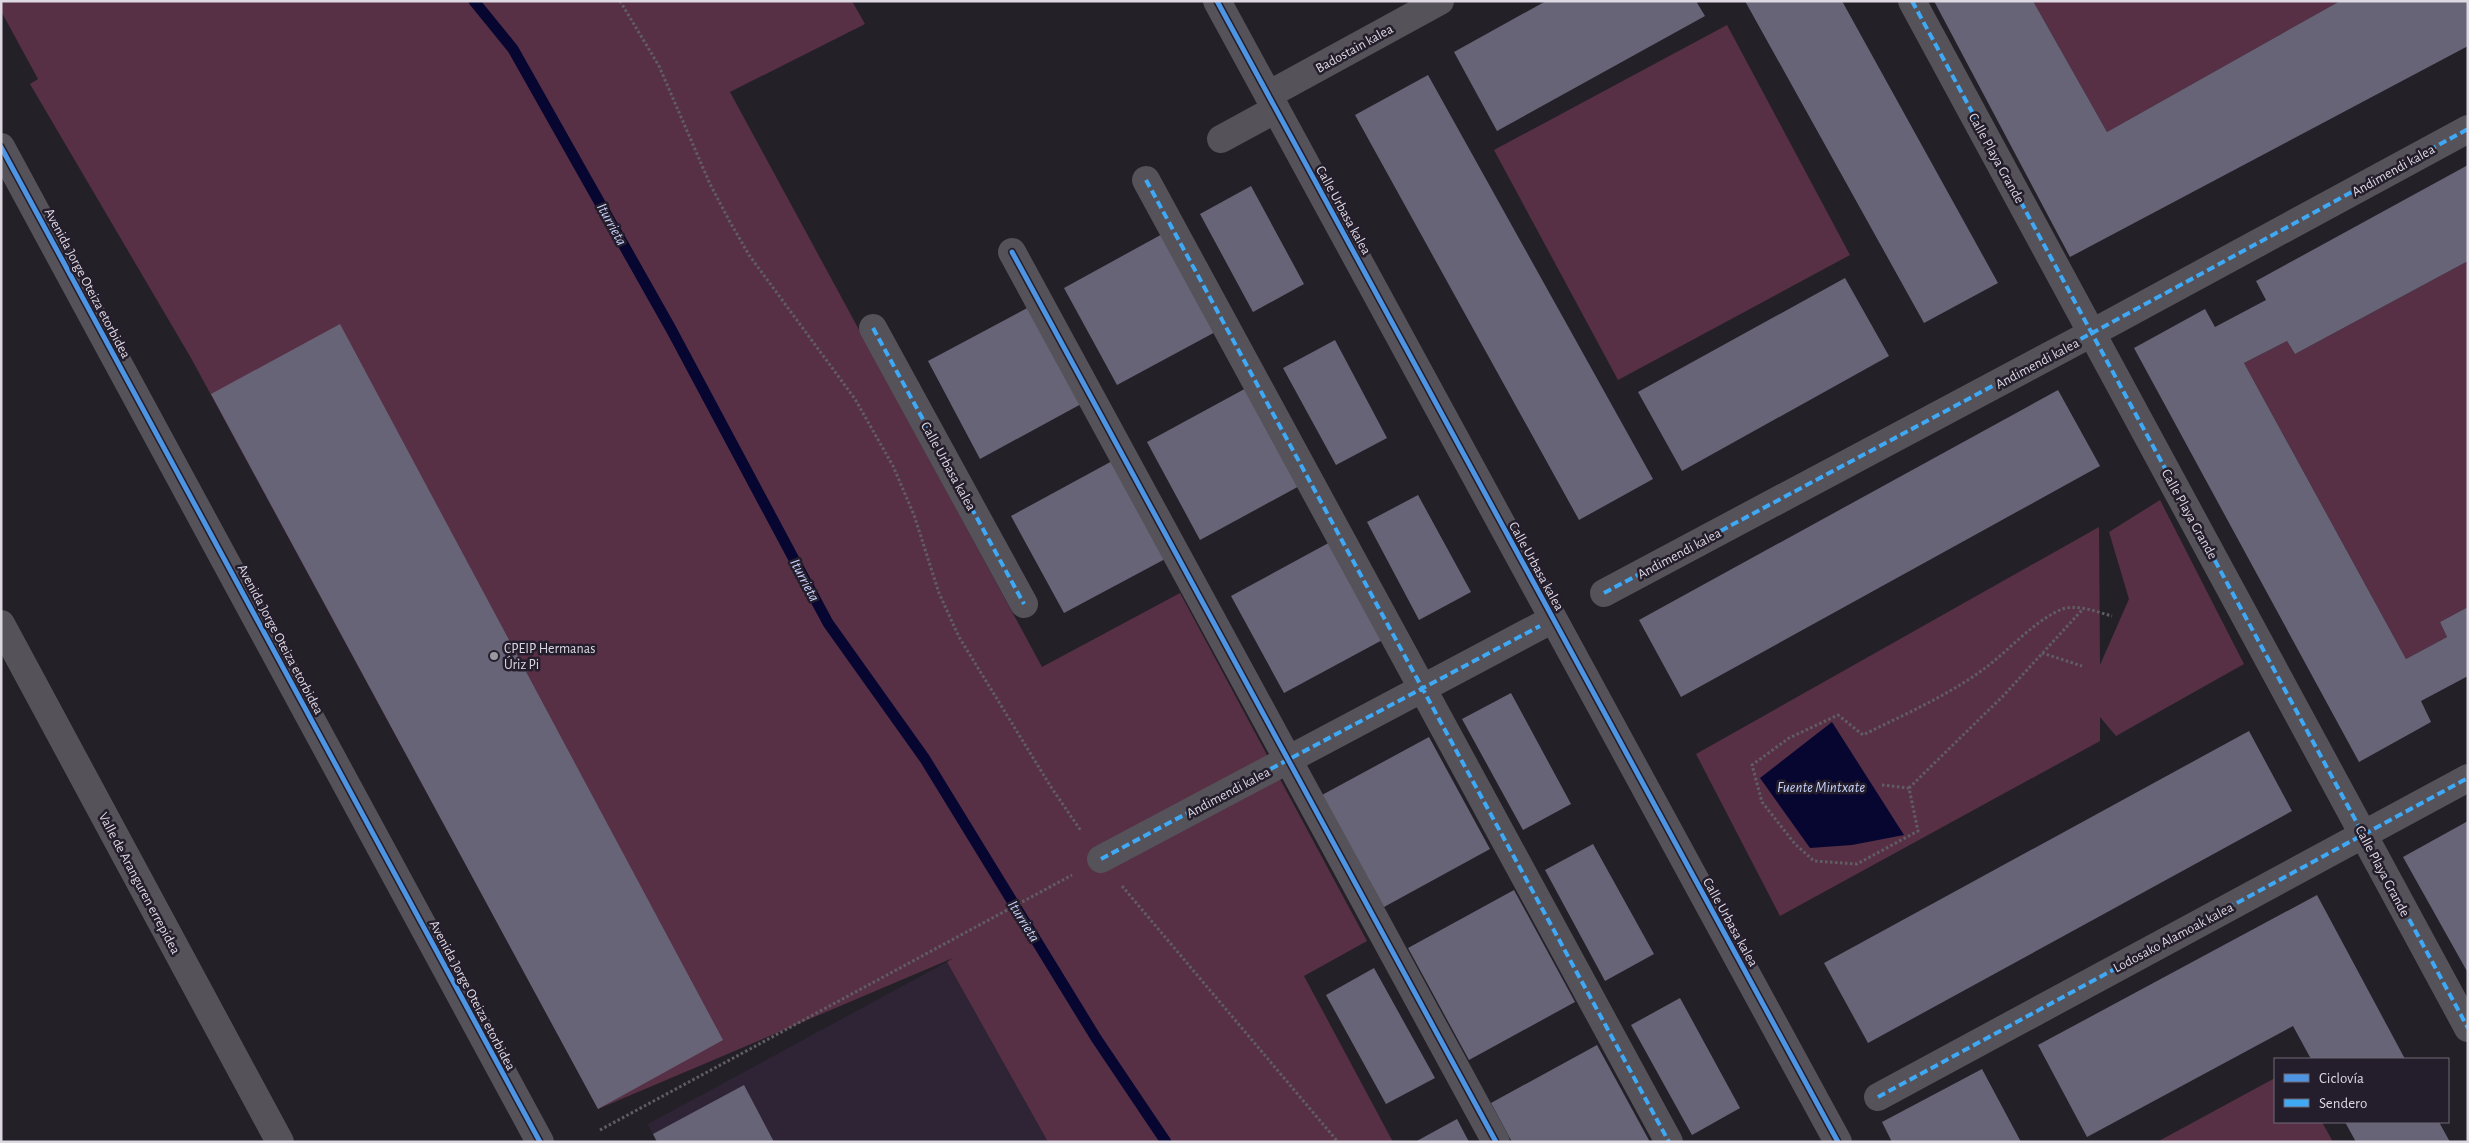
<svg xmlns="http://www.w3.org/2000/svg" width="2469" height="1143" viewBox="0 0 2469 1143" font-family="'Alegreya Sans',sans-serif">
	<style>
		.built { fill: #2e2436 }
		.green { fill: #573046 }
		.water { fill: #070631 }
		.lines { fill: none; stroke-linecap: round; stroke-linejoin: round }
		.stream { stroke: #070631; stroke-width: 11 }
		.building { fill: #686477 }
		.path { stroke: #605e63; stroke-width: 3; stroke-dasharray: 2.5 2.5; stroke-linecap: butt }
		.minor { stroke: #555259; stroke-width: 28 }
		.quiet { stroke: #3fa9f5; stroke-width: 4; stroke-dasharray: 8 4; stroke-linecap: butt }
		.cycleway-casing { stroke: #241d2b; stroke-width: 8 }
		.cycleway { stroke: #4d94e3; stroke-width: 5 }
		.poi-dot { fill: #9c98a1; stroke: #241d2b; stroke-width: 2 }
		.labels { text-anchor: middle; stroke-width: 5; stroke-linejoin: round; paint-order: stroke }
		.street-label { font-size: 14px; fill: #ddd8e2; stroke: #241d2b }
		.poi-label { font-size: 14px; fill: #ddd8e2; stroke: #241d2b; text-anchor: start }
		.water-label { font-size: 15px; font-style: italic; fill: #c7d4fc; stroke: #241d2b }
	</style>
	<rect width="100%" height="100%" fill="#242028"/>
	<path class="built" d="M947 962 1048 1142H657L648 1124Z"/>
	<path class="green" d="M1 1H852L865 24 730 92 1042 667 1180 593 1367 941 1304 976 1393 1142H1048L947 962 953 958 598 1109 191 358 30 84 38 79 1 11Z
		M2033 1H2340L2107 132Z
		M1727 25 1850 255 1618 380 1494 150Z
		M2468 261V607L2440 622 2447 637 2406 659 2244 363 2287 341 2295 354Z
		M2160 500 2244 664 2116 736 2100 717V741L1780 916 1696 754 2099 527 2100 665 2129 599 2109 532Z
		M2275 1078V1122H2322L2333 1142H2157Z"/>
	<path class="water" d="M1832 722 1904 835 1852 845 1810 848 1760 778Z"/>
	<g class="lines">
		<path class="stream" d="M474 1 513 49 671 329 828 623 925 759 1096 1038 1166 1142"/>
	</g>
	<path class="building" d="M1546 1H1696L1705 16 1497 131 1454 52Z
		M1745 1H1842L1998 283 1924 323Z
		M1934 1H2033L2107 132 2340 1H2468V46L2070 257Z
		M1428 75 1653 479 1579 520 1355 115Z
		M2468 165V261L2295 354 2287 341 2244 363 2406 659 2447 637 2440 622 2468 607V676L2421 701 2431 722 2359 762 2134 348 2205 309 2215 327 2266 300 2256 281Z
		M1251 186 1304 284 1253 312 1200 214Z
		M1166 232 1219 330 1117 385 1064 288Z
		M1845 278 1889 356 1682 471 1638 392Z
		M1031 306 1083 403 980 459 928 361Z
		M340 324 723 1040 598 1109 211 394Z
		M1335 340 1387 438 1336 465 1283 368Z
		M1250 386 1303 484 1200 540 1147 442Z
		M2058 390 2100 466 1681 697 1639 620Z
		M1114 460 1167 558 1064 613 1011 516Z
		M1418 495 1471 592 1419 620 1367 522Z
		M1334 540 1386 638 1284 693 1231 596Z
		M1511 693 1571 804 1523 830 1462 719Z
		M2249 731 2292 811 1868 1043 1824 963Z
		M1429 737 1490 849 1384 907 1322 795Z
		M2468 821V973L2403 857Z
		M1593 844 1654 954 1605 981 1545 870Z
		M1514 890 1575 1002 1469 1060 1408 948Z
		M2317 895 2405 1059H2311L2293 1026 2087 1137 2038 1045Z
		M1374 968 1435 1078 1386 1104 1326 995Z
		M1680 998 1740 1108 1692 1135 1631 1025Z
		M1597 1045 1650 1142H1512L1491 1103Z
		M1982 1069 2021 1142H1892L1882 1122Z
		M744 1085 774 1142H657L653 1134Z
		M1457 1119 1469 1142H1415Z
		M2345 1122H2439L2450 1142H2356Z"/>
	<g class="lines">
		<path class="path" d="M620 1 659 66 710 184 730 222 749 255 855 399 893 466 914 515 939 593 959 637 1051 787 1081 831
			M2042 653 2082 666
			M1882 785 1909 788 1918 831 1857 864 1814 861 1795 844 1762 802 1752 765 1789 738 1838 715 1863 735C1903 715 1945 697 1981 671 2008 652 2030 624 2060 610 2075 603 2097 612 2112 616
			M1909 788 2004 695 2083 609
			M1122 886 1338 1142
			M600 1130 1072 875"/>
		<path class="minor" d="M1217 1 1838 1142
			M1912 1 2468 1028
			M1268 95 1440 1
			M1221 139 1276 109
			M1 147 540 1142
			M1146 180 1669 1142
			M1012 252 1496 1142
			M873 328 1024 604
			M1604 593 2092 333 2468 129
			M1 624 280 1142
			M1101 859 1540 626
			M1878 1097 2468 778"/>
		<path class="quiet" d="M1912 1 2468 1028
			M1146 180 1669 1142
			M873 328 1024 604
			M1604 593 2092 333 2468 129
			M1101 859 1540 626
			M1878 1097 2468 778"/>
		<g class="cycleway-casing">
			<path id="cycleway" d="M1217 1 1838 1142
				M1 147 540 1142
				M1012 252 1496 1142"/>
		</g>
		<use href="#cycleway" class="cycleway"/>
	</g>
	<circle class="poi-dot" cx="494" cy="656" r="5"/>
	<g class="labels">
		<g class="street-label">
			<text transform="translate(1354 48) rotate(-29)" y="5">Badostain kalea</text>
			<text transform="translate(1997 158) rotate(61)" y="5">Calle Playa Grande</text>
			<text transform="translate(2393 170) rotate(-29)" y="5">Andimendi kalea</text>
			<text transform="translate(1344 210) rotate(61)" y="5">Calle Urbasa kalea</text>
			<text transform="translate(88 283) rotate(62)" y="5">Avenida Jorge Oteiza etorbidea</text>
			<text transform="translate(2037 363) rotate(-28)" y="5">Andimendi kalea</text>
			<text transform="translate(949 466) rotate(61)" y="5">Calle Urbasa kalea</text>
			<text transform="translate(2190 514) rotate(61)" y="5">Calle Playa Grande</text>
			<text transform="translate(1679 553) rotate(-28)" y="5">Andimendi kalea</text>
			<text transform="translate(1537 566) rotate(61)" y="5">Calle Urbasa kalea</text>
			<text transform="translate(281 639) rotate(62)" y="5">Avenida Jorge Oteiza etorbidea</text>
			<text transform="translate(1228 792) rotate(-28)" y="5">Andimendi kalea</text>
			<text transform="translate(2383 871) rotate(62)" y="5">Calle Playa Grande</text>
			<text transform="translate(140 883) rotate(62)" y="5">Valle de Aranguren errepidea</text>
			<text transform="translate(1731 922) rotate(61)" y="5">Calle Urbasa kalea</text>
			<text transform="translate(2173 937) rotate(-28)" y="5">Lodosako Alamoak kalea</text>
			<text transform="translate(473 995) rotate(62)" y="5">Avenida Jorge Oteiza etorbidea</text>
		</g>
		<g class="poi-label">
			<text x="504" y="653">CPEIP Hermanas<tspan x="504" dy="16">Úriz Pi</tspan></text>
		</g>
		<g class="water-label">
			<text transform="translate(612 224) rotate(61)" y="5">Iturrieta</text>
			<text transform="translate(805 580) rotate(62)" y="5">Iturrieta</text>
			<text x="1821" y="792">Fuente Mintxate</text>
			<text transform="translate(1024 921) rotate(58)" y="5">Iturrieta</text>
		</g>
	</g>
	<rect width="2469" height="1143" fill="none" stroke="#ddd8e2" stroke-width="5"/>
	<rect x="2274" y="1058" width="175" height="65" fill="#241d2b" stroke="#6e6874"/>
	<rect x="2284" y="1074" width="25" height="8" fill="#4d94e3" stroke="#6e6874"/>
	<text x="2319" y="1083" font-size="15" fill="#ddd8e2">Ciclovía</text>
	<rect x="2284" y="1099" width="25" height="8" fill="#3fa9f5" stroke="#6e6874"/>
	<text x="2319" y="1108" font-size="15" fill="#ddd8e2">Sendero</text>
</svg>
